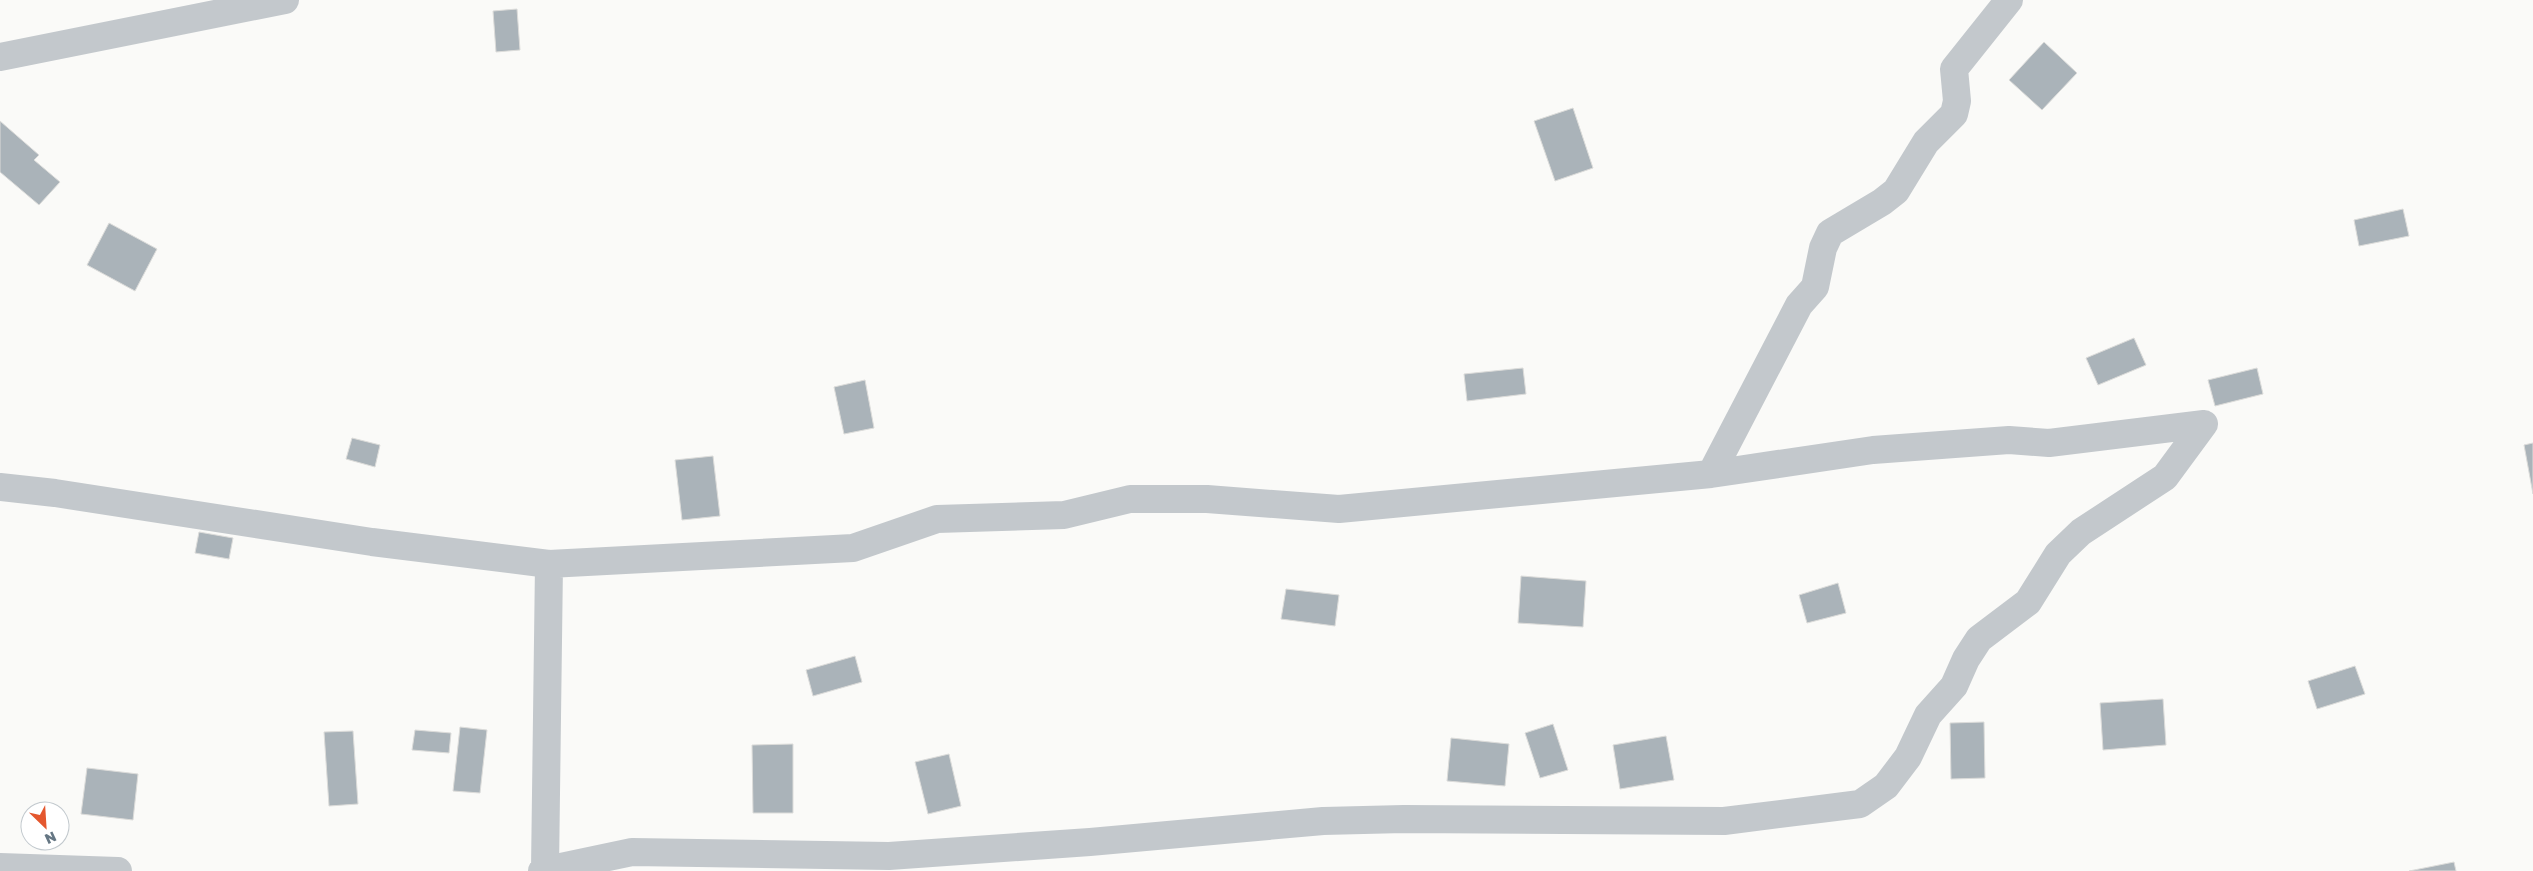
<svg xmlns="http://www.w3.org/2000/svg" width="2533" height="871" viewBox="0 0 2533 871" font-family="'Golos Text',sans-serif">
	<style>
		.building { fill: #aab3b9; stroke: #dcdcda }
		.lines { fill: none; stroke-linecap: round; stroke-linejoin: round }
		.minor { stroke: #c3c8cc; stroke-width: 28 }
	</style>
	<rect width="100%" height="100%" fill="#fafaf8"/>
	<path class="building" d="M517 9 520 50 496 52 493 11Z
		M2044 42 2077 73 2042 110 2009 80Z
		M1573 108 1593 168 1555 181 1534 121Z
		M0 121 39 155 34 160 60 182 39 205 0 172Z
		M2403 209 2409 236 2359 246 2354 220Z
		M109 223 157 249 135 291 87 265Z
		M2134 338 2146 365 2098 385 2086 358Z
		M1523 368 1526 394 1467 401 1464 374Z
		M2257 368 2263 394 2215 406 2208 380Z
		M865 380 874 428 844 434 834 387Z
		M352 438 380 445 375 467 346 459Z
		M2533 443V494L2524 445Z
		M713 456 720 516 682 520 675 460Z
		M199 532 233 538 229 559 195 553Z
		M1521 576 1586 581 1583 627 1518 623Z
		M1838 583 1846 613 1807 623 1799 595Z
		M1286 589 1339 595 1335 626 1281 619Z
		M855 656 862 682 813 696 806 670Z
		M2355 666 2365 694 2317 709 2308 681Z
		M2163 699 2166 745 2103 750 2100 703Z
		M1984 722 1985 778 1951 779 1950 723Z
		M1553 724 1568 770 1540 778 1525 733Z
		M460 727 487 730 480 793 453 791Z
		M415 730 451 733 449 753 412 750Z
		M353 731 358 804 329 806 324 732Z
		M1666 736 1674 780 1620 789 1613 745Z
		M1451 738 1509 744 1505 786 1447 781Z
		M793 744V813H753L752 745Z
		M949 754 961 806 928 814 915 762Z
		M87 768 138 774 133 820 81 814Z
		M2454 862 2456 871H2409Z"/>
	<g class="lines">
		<path class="minor" d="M0 57 285 0
			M1711 474 1799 305 1815 287 1823 248 1830 233 1882 202 1896 191 1926 142 1954 114 1957 101 1954 69 2009 0
			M0 487 55 493 372 542 549 564 853 548 937 519 1064 515 1130 499H1207L1339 509 1711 474 1873 450 2009 440 2049 443 2204 424
			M0 867 118 871
			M545 870 549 564
			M542 871 632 852 889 856 1090 842 1323 821 1404 819 1724 821 1860 804 1886 786 1908 757 1928 715 1954 686 1966 659 1979 639 2028 602 2058 554 2081 532 2165 477 2204 424"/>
	</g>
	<g transform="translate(45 826) rotate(155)"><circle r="24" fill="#ffffff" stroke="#c1c8cd"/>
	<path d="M0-4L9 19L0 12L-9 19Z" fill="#e4572e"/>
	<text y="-8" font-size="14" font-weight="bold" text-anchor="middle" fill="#657683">N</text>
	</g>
</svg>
